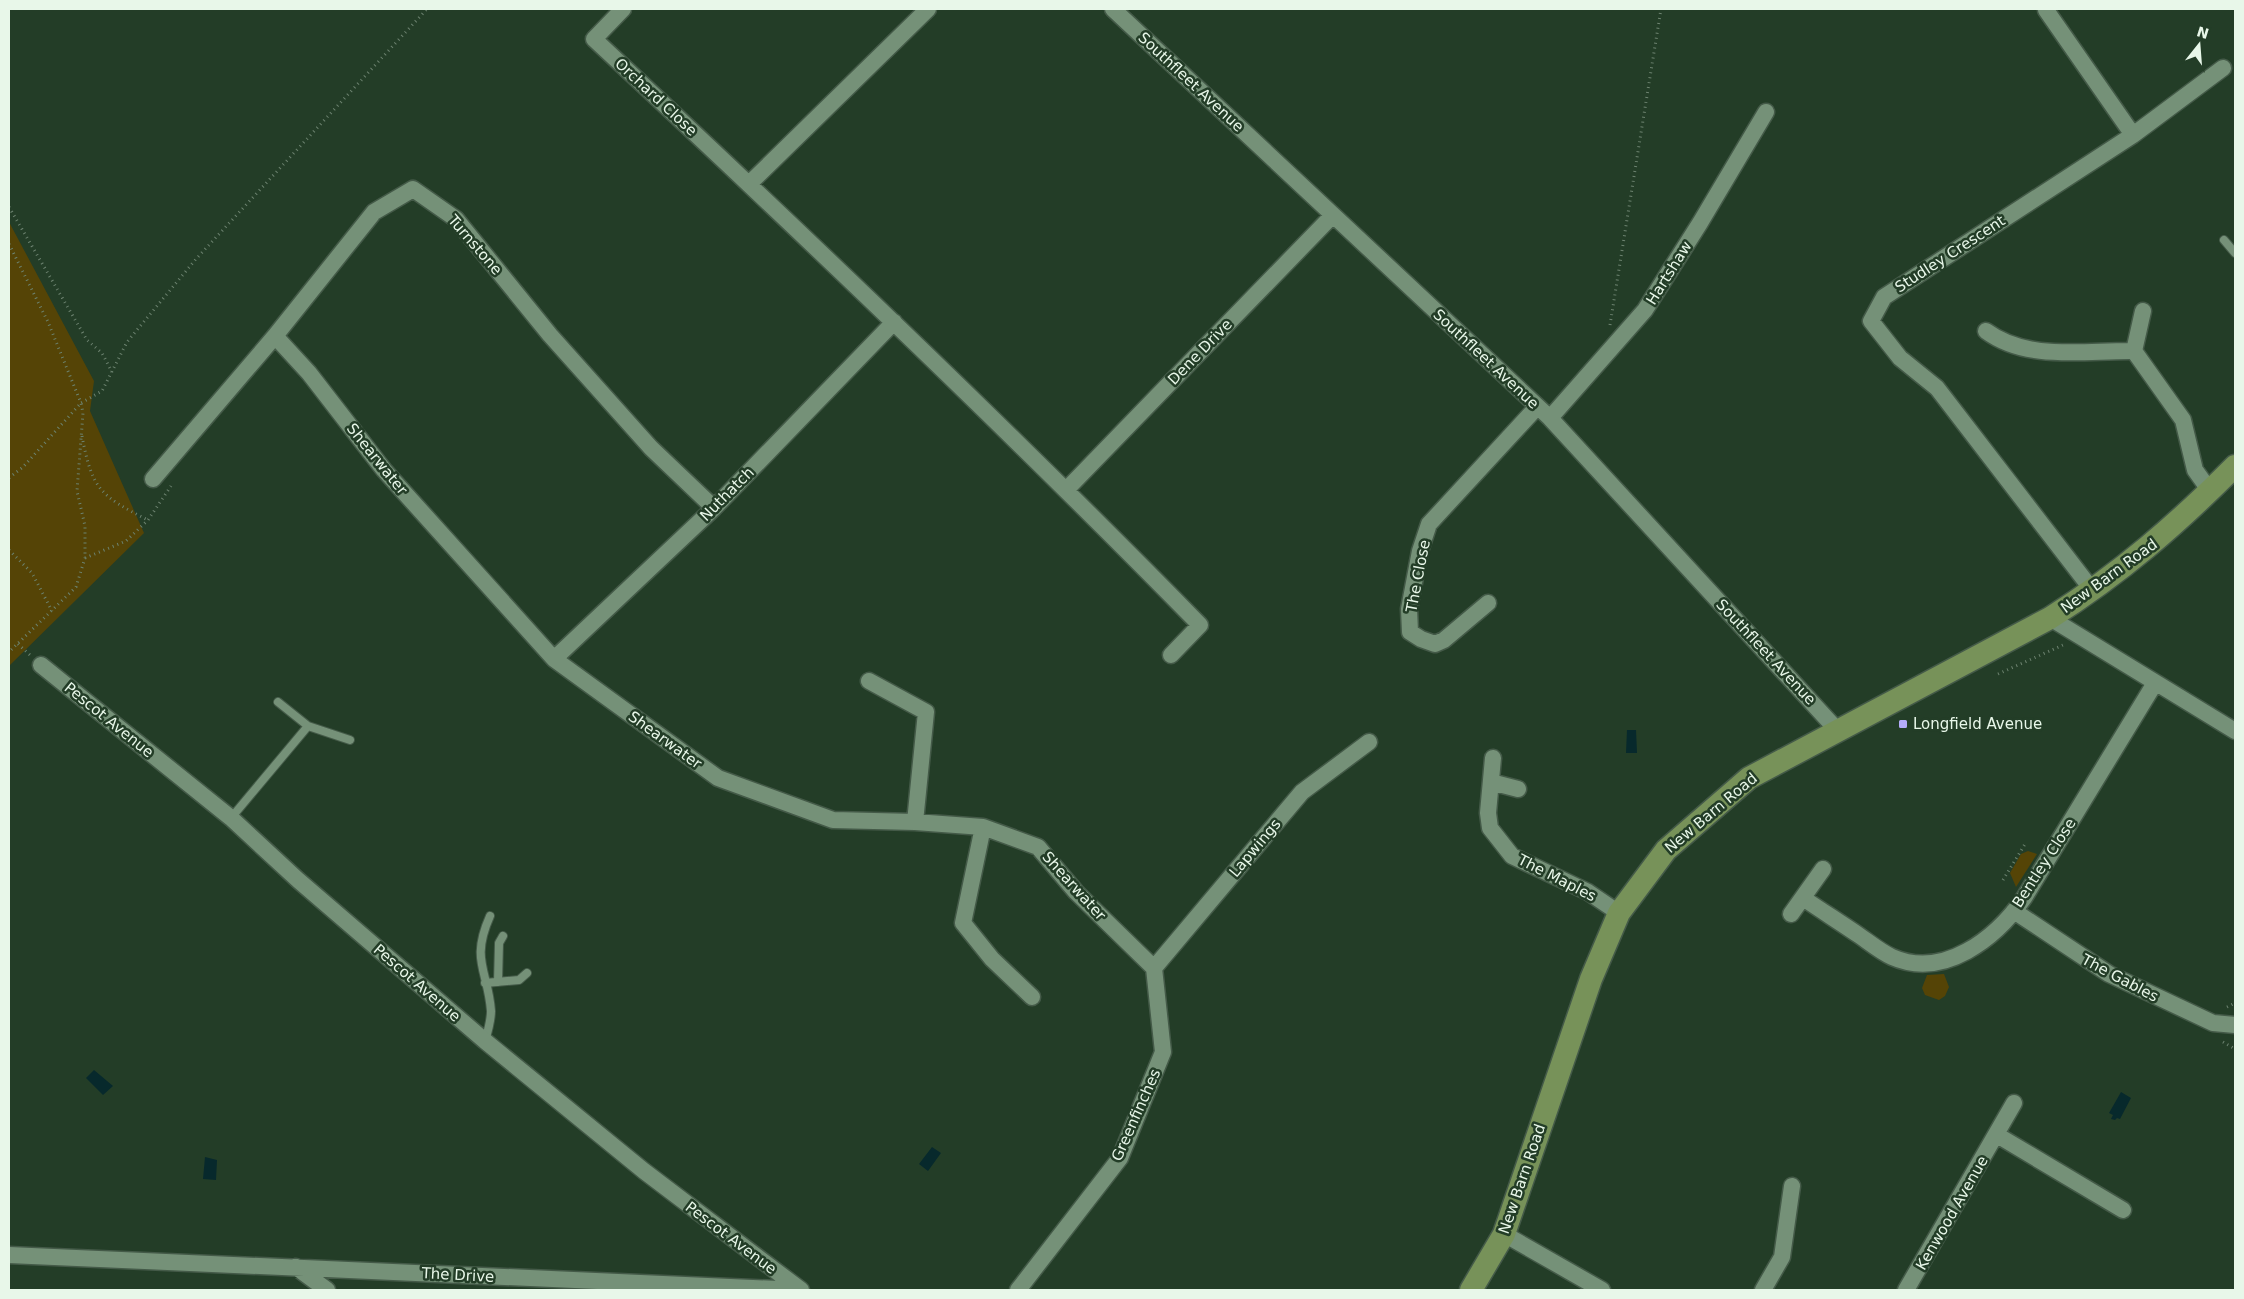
<svg xmlns="http://www.w3.org/2000/svg" width="2244" height="1299" viewBox="0 0 2244 1299" font-family="'DejaVu Sans',sans-serif">
	<style>
		.green { fill: #554406 }
		.water { fill: #07292c }
		.lines { fill: none; stroke-linecap: round; stroke-linejoin: round }
		.lane-casing { stroke: #445a48; stroke-width: 10 }
		.street-casing { stroke: #445a48; stroke-width: 19 }
		.secondary-casing { stroke: #445a48; stroke-width: 25 }
		.path { stroke: #6d8370; stroke-width: 3; stroke-dasharray: 1 4; stroke-linecap: butt }
		.lane { stroke: #759178; stroke-width: 8 }
		.street { stroke: #759178; stroke-width: 16 }
		.secondary { stroke: #779259; stroke-width: 22 }
		.poi-dot { fill: #b4acf9; stroke: #233d27; stroke-width: 2 }
		.labels { text-anchor: middle; stroke-width: 5; stroke-linejoin: round; paint-order: stroke }
		.street-label { font-size: 15px; fill: #e8f7e9; stroke: #233d27 }
		.poi-label { font-size: 15px; fill: #e8f7e9; stroke: #233d27; text-anchor: start }
	</style>
	<rect width="100%" height="100%" fill="#233d27"/>
	<path class="green" d="M9 222 94 381 90 411 144 533 9 666Z
		M2028 851 2037 854 2016 887 2010 873 2021 854Z
		M1944 974 1949 987 1945 996 1939 1000 1925 995 1922 988 1927 975Z"/>
	<path class="water" d="M1627 730H1636L1637 753H1626Z
		M94 1070 113 1086 103 1095 86 1078Z
		M2121 1092 2131 1098 2120 1119 2117 1118 2115 1120 2111 1119 2113 1115 2109 1113Z
		M932 1147 941 1153 928 1171 919 1164Z
		M205 1157 217 1160 216 1180 203 1179Z"/>
	<g class="lines">
		<g class="lane-casing">
			<path id="lane" d="M2224 240 2235 253
				M308 726 350 740
				M231 818 308 726 278 702
				M498 982 499 943 503 936
				M485 983 519 980 527 973
				M485 1041C488 1031 491 1021 491 1011 488 970 470 961 490 916"/>
		</g>
		<g class="street-casing">
			<path id="street" d="M623 9 594 39C800 231 1003 424 1200 625L1171 655
				M1113 9 1550 418 1838 731
				M2046 10 2133 135
				M749 184 928 9
				M2143 311 2134 351 2183 420 2195 470 2210 491
				M1986 331C2028 362 2086 350 2134 351
				M275 336 309 373 384 470 554 659 718 778 833 820 915 822 983 827 1038 847 1076 892 1154 968
				M1550 418 1645 310 1700 223 1766 112
				M153 479 275 336 374 212 413 189 456 219 550 335 651 448 714 508
				M1067 489 1333 215
				M2093 591 1937 388 1900 358 1871 321 1884 297 2133 135 2223 68
				M1488 603 1444 640 1435 644 1421 639 1410 632 1409 609 1420 551 1429 524 1537 407
				M2050 618 2235 731
				M554 659 714 508 894 322
				M41 665 231 818 298 880 485 1041 644 1171 801 1290
				M869 681 926 712 915 822
				M1493 758 1488 813 1490 828 1512 856 1588 892 1619 913
				M1491 782 1518 789
				M983 827 963 923 992 959 1032 997
				M1803 898C1822 911 1841 923 1860 936 1870 943 1881 952 1892 957 1944 980 1996 938 2024 898L2155 683
				M2014 911 2109 974 2213 1023 2235 1025
				M1791 914 1823 869
				M1154 968 1302 792 1369 742
				M1997 1135 2123 1210
				M1504 1234 1602 1290
				M9 1255 800 1290
				M296 1267 327 1290
				M1018 1290 1120 1158 1163 1052 1154 968
				M1763 1290 1782 1257 1792 1186
				M1906 1290 2014 1103"/>
		</g>
		<g class="secondary-casing">
			<path id="secondary" d="M1471 1290 1504 1234 1591 979 1619 913 1666 850 1749 778 2050 618C2121 573 2176 525 2235 466"/>
		</g>
		<path class="path" d="M9 207 87 340 102 353 112 372
			M9 244 48 322 81 403 102 391 127 342 196 259 427 9
			M1610 325 1661 9
			M82 436C92 489 100 496 148 520
			M9 478 23 467 81 403 83 413 77 491 85 526V558L76 587 9 652
			M9 550 32 573 52 611
			M85 558 126 541 148 520 171 486
			M18 644 30 655
			M1998 674 2063 645
			M2003 880 2025 844
			M2227 1007 2235 1003
			M2223 1042 2235 1049"/>
		<use href="#lane" class="lane"/>
		<use href="#street" class="street"/>
		<use href="#secondary" class="secondary"/>
	</g>
	<rect class="poi-dot" x="1898" y="719" width="10" height="10" rx="2.5"/>
	<g class="labels">
		<g class="street-label">
			<text transform="translate(1191 82) rotate(43)" y="5">Southfleet Avenue</text>
			<text transform="translate(656 97) rotate(43)" y="5">Orchard Close</text>
			<text transform="translate(475 245) rotate(49)" y="5">Turnstone</text>
			<text transform="translate(1950 254) rotate(-33)" y="5">Studley Crescent</text>
			<text transform="translate(1669 273) rotate(-58)" y="5">Hartshaw</text>
			<text transform="translate(1200 352) rotate(-46)" y="5">Dene Drive</text>
			<text transform="translate(1486 359) rotate(43)" y="5">Southfleet Avenue</text>
			<text transform="translate(377 459) rotate(51)" y="5">Shearwater</text>
			<text transform="translate(727 494) rotate(-45)" y="5">Nuthatch</text>
			<text transform="translate(1418 576) rotate(-79)" y="5">The Close</text>
			<text transform="translate(2109 576) rotate(-36)" y="5">New Barn Road</text>
			<text transform="translate(1766 652) rotate(47)" y="5">Southfleet Avenue</text>
			<text transform="translate(109 720) rotate(39)" y="5">Pescot Avenue</text>
			<text transform="translate(665 740) rotate(36)" y="5">Shearwater</text>
			<text transform="translate(1711 813) rotate(-40)" y="5">New Barn Road</text>
			<text transform="translate(1255 848) rotate(-50)" y="5">Lapwings</text>
			<text transform="translate(2044 863) rotate(-57)" y="5">Bentley Close</text>
			<text transform="translate(1557 878) rotate(27)" y="5">The Maples</text>
			<text transform="translate(1074 886) rotate(48)" y="5">Shearwater</text>
			<text transform="translate(2120 978) rotate(28)" y="5">The Gables</text>
			<text transform="translate(417 983) rotate(41)" y="5">Pescot Avenue</text>
			<text transform="translate(1136 1115) rotate(-66)" y="5">Greenfinches</text>
			<text transform="translate(1522 1179) rotate(-71)" y="5">New Barn Road</text>
			<text transform="translate(1952 1213) rotate(-60)" y="5">Kenwood Avenue</text>
			<text transform="translate(731 1238) rotate(37)" y="5">Pescot Avenue</text>
			<text transform="translate(458 1275) rotate(3)" y="5">The Drive</text>
		</g>
		<g class="poi-label">
			<text x="1913" y="729">Longfield Avenue</text>
		</g>
	</g>
	<rect width="2244" height="1299" fill="none" stroke="#e8f7e9" stroke-width="20"/>
	<g transform="translate(2199 45) rotate(17)" stroke="#233d27" stroke-width="4" paint-order="stroke">
	<path d="M0-4L9 19L0 12L-9 19Z" fill="#e8f7e9"/>
	<text y="-8" font-size="14" font-weight="bold" text-anchor="middle" fill="#e8f7e9">N</text>
	</g>
</svg>
